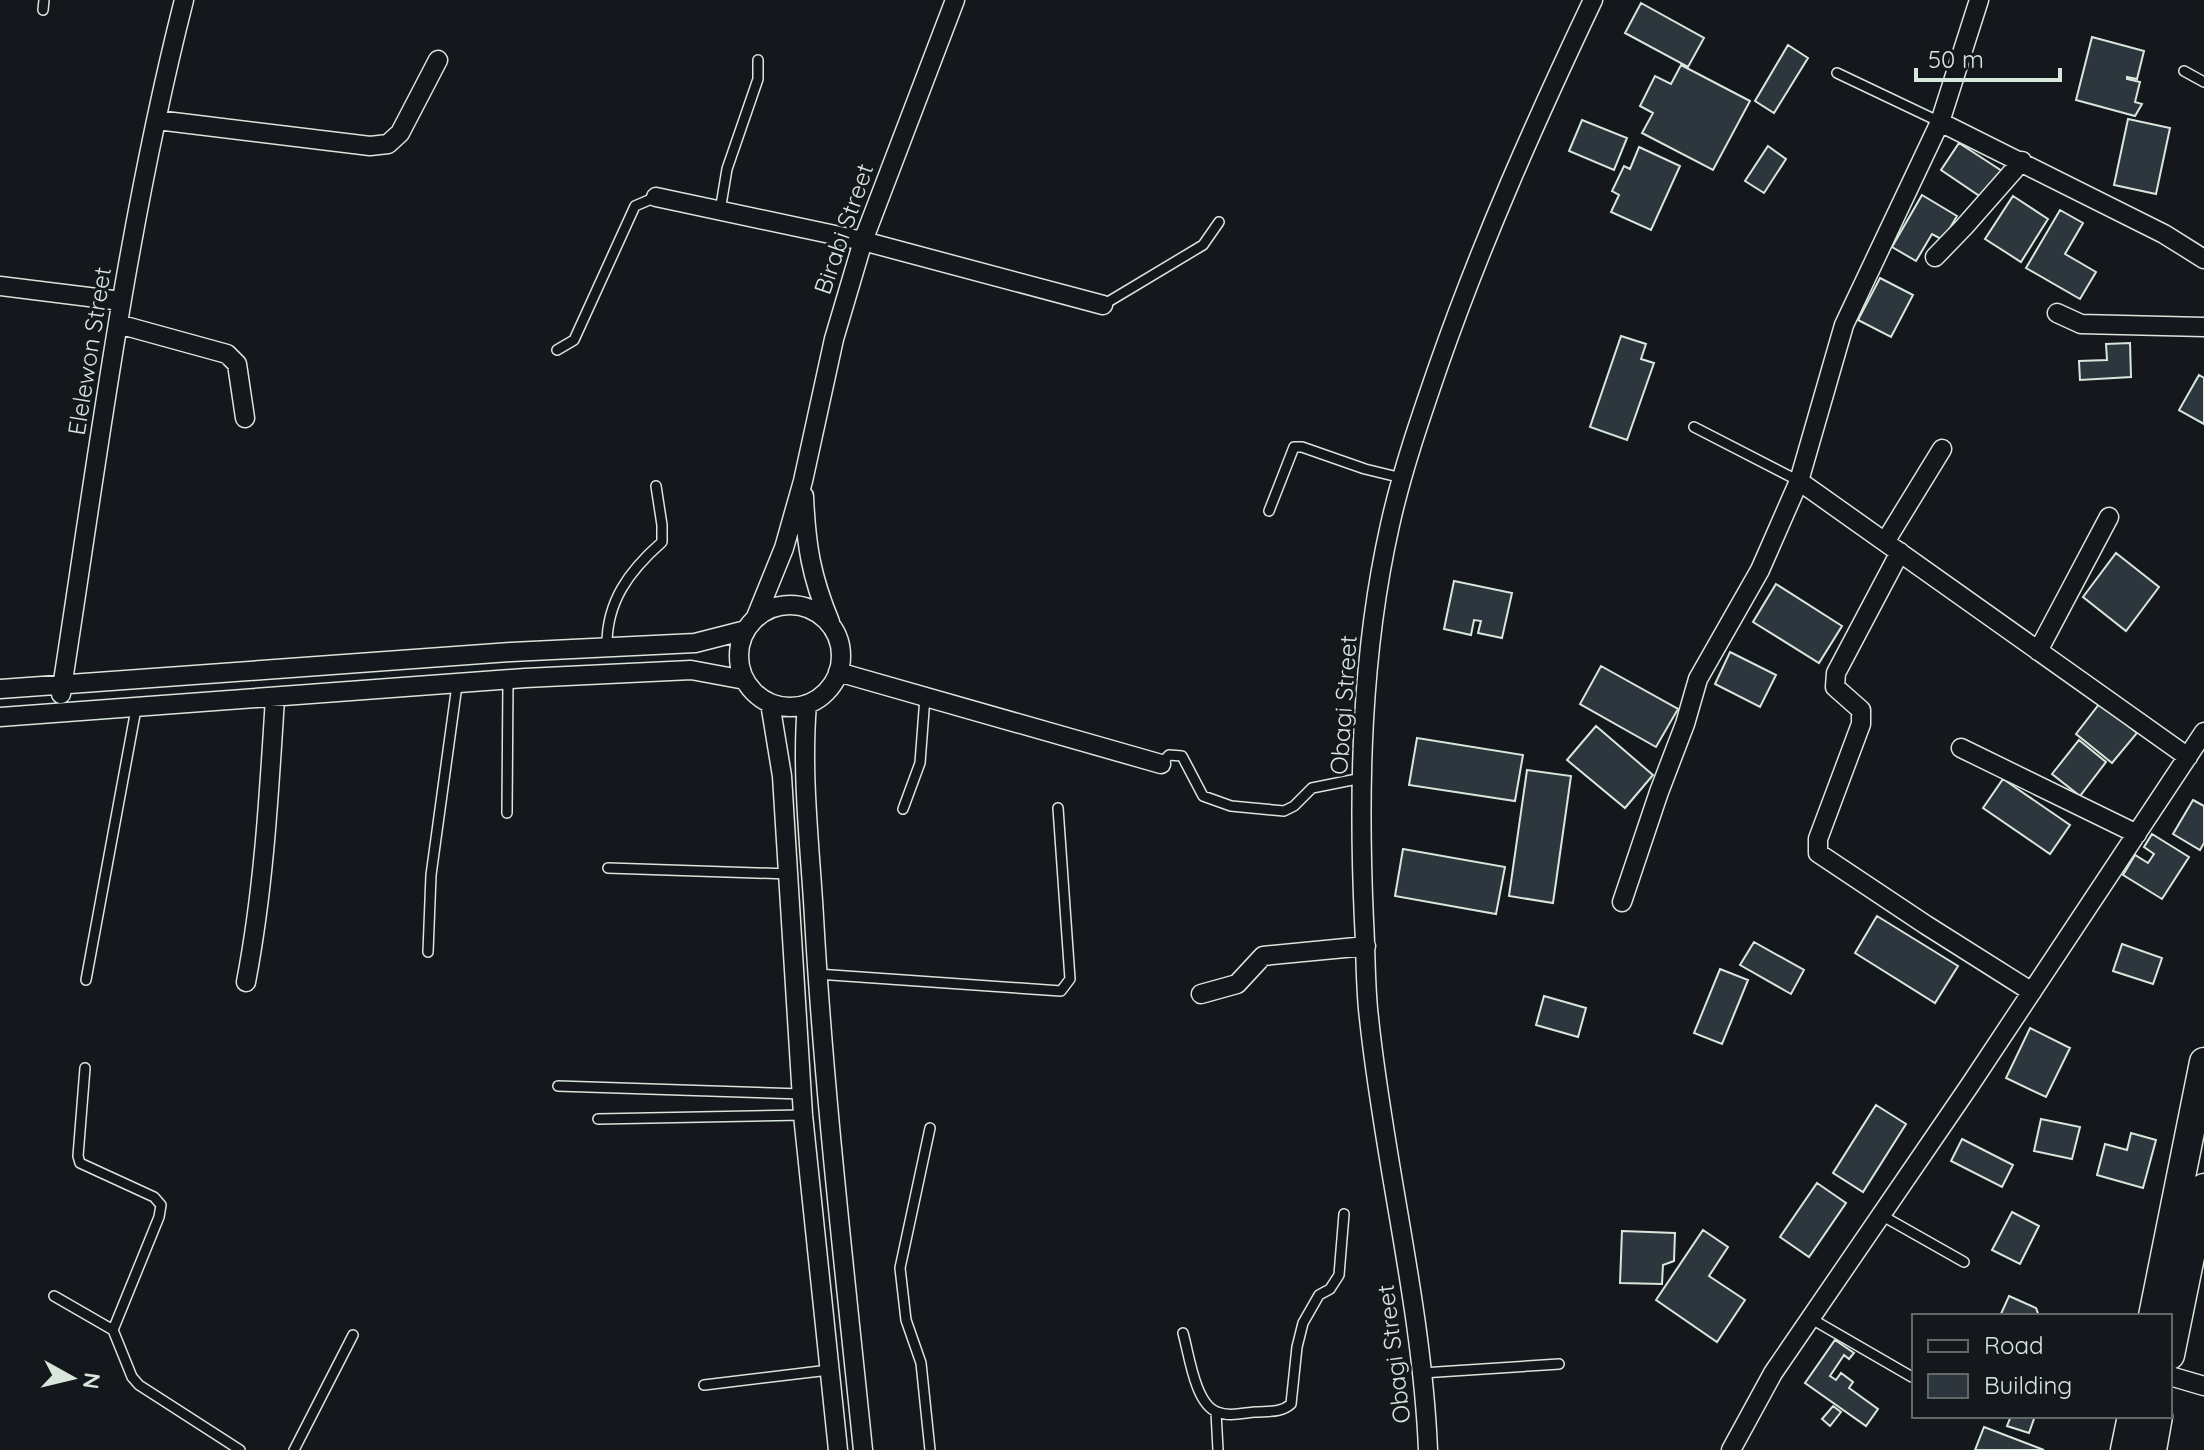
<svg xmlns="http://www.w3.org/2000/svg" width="2204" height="1450" viewBox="0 0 2204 1450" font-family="Quicksand,sans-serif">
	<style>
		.building { fill: #2c363c; stroke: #d8e6dc; stroke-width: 2 }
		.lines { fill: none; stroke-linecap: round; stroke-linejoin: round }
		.lane-casing { stroke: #d8e6dc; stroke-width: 12 }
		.street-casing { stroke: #d8e6dc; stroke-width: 21 }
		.primary-casing { stroke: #d8e6dc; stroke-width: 31 }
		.lane { stroke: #14181c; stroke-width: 9 }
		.street { stroke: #14181c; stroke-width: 18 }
		.primary { stroke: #14181c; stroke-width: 28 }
		.labels { text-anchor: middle; stroke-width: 6; stroke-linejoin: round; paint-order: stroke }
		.street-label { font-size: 24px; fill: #d8e6dc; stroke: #14181c }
	</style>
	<rect width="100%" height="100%" fill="#14181c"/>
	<path class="building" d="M1641 3 1704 38 1688 67 1625 33Z
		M2092 37 2144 51 2137 79 2127 77V79L2140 82 2135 102 2142 104 2135 116 2076 100Z
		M1788 45 1808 58 1774 113 1755 101Z
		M1681 65 1750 101 1713 170 1642 133 1653 113 1640 106 1655 76 1671 84Z
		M2128 119 2170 128 2156 194 2114 185Z
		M1582 120 1627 138 1614 170 1569 151Z
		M1959 143 2002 171 1984 199 1941 170Z
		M1768 146 1786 159 1764 193 1745 181Z
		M1639 147 1680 166 1651 230 1611 212 1619 195 1612 191 1624 166 1630 169Z
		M1922 195 1957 216 1943 240 1932 234 1916 261 1892 247Z
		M2013 196 2048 219 2021 262 1985 239Z
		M2060 210 2083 223 2065 254 2096 272 2080 299 2026 268Z
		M1880 278 1913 295 1891 337 1858 320Z
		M1621 336 1646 344 1641 359 1654 363 1627 440 1590 427Z
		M2130 343 2131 377 2080 380 2079 361 2107 360 2106 344Z
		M2199 375 2204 378V424L2179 410Z
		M2116 553 2159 587 2126 631 2083 597Z
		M1454 581 1512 593 1502 638 1478 633 1481 621 1474 620 1471 635 1444 629Z
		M1776 584 1842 626 1819 663 1753 622Z
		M1730 652 1776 675 1760 707 1715 684Z
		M1601 666 1678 709 1656 747 1580 704Z
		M2100 703 2137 733 2112 763 2076 734Z
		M1596 726 1653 775 1625 808 1567 760Z
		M1417 738 1523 755 1515 801 1409 785Z
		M2079 740 2106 762 2080 796 2052 774Z
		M1527 770 1571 776 1553 903 1509 896Z
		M2003 779 2070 825 2050 854 1983 808Z
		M2193 800 2204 806V843L2200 850 2173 834Z
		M2152 834 2189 857 2162 899 2123 875 2135 855 2148 863 2154 854 2144 847Z
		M1403 849 1505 867 1496 914 1395 896Z
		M1877 916 1958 966 1935 1003 1855 953Z
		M1754 942 1804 970 1791 994 1740 965Z
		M2122 944 2162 958 2153 984 2113 971Z
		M1720 969 1748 980 1722 1044 1694 1033Z
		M1544 996 1586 1008 1578 1037 1536 1025Z
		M2030 1028 2070 1048 2046 1097 2006 1078Z
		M1876 1105 1906 1124 1863 1192 1833 1173Z
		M2041 1119 2080 1127 2072 1159 2034 1151Z
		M2131 1133 2156 1140 2143 1188 2097 1175 2105 1144 2127 1150Z
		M1962 1139 2013 1165 2002 1187 1951 1161Z
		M1817 1183 1846 1203 1809 1257 1780 1237Z
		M2012 1212 2039 1226 2020 1264 1992 1250Z
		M1703 1230 1728 1247 1709 1276 1745 1300 1717 1342 1656 1300Z
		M1622 1231 1675 1233 1674 1261 1663 1265 1662 1284 1620 1283Z
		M2009 1296 2036 1308 2039 1316H2000Z
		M1835 1340 1854 1353 1849 1359 1844 1355 1830 1376 1836 1380 1841 1373 1853 1382 1849 1388 1878 1409 1866 1426 1805 1383Z
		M1833 1406 1841 1412 1830 1426 1822 1419Z
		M2011 1416H2035L2029 1433 2007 1426Z
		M1984 1427 2044 1450H1975Z"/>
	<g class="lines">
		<g class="lane-casing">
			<path id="lane" d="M43 10 44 0
				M2184 71 2204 82
				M1837 73 1940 122
				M720 211 727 169 758 79V60
				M1103 305 1203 245 1219 222
				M557 350 574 340 635 206 656 197
				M1694 427 1799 481
				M1269 511 1294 447H1302L1365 469 1402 478
				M607 647C606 602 629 571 662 542V525L656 486
				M1161 764 1169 755 1182 756 1203 796 1231 806 1284 811 1294 806 1312 788 1362 778
				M903 809 920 763 925 697
				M507 813 508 679
				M608 868 789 874
				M428 952 431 875 457 685
				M817 974 1061 991 1070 979 1058 808
				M86 980 136 709
				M85 1068 78 1156 80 1163 154 1197 161 1205 159 1217 113 1330 132 1377 139 1385 240 1450
				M558 1086 802 1094
				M598 1119 803 1115
				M930 1128 900 1268 906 1320 921 1363 930 1450
				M1881 1215 1964 1262
				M54 1296 113 1330
				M1810 1318 1912 1377
				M1183 1333C1189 1354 1195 1404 1217 1412 1229 1417 1243 1413 1255 1412 1268 1411 1281 1413 1291 1404L1297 1347 1303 1323 1319 1295 1330 1289 1339 1275 1344 1214
				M1422 1373 1559 1364
				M704 1385 829 1370
				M1216 1412 1218 1450
				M294 1450 353 1335"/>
		</g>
		<g class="street-casing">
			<path id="street" d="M157 120 370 146 388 144 400 133 438 60
				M1940 122 2164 234 2204 259
				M656 197 863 241 1103 305
				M1935 257 1964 227 2022 161
				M0 286 121 301
				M2057 313 2081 324 2204 327
				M118 324 227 354 237 364 245 418
				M1799 481 2188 757
				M804 496C806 545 811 576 830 622
				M1885 542 1942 449
				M1900 552 1836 673 1835 687 1861 710V724L1818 839V853L1926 925 2032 992
				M739 656a51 51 0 1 1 102 0a51 51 0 1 1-102 0Z
				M756 617 784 548 803 481 834 339 863 241 955 0
				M2038 651 2109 517
				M838 672 1161 764
				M0 689 511 652 695 643 746 630
				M61 694C97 462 126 228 184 0
				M770 703 782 776 803 1115 838 1450
				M807 704C801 774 810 846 814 917 824 1095 845 1273 863 1450
				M0 717 525 678 691 670 745 680
				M1961 748 2137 834
				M1622 902 1659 792 1685 724 1698 679 1760 570 1799 481 1844 325 1940 122 1979 0
				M246 982C264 888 269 794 275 698
				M1201 994 1237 984 1263 956 1366 946
				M2170 1376 2204 1386
				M1428 1450C1422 1305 1384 1163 1369 1018 1365 986 1366 953 1364 921 1358 789 1361 654 1390 525 1402 471 1420 419 1438 367 1482 241 1536 120 1593 0
				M1731 1450 1773 1373 1970 1085 2204 732"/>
		</g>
		<g class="primary-casing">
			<path id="primary" d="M2153 1316 2204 1062
				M2170 1355 2204 1188
				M2125 1450 2132 1416
				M2152 1450 2158 1416"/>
		</g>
		<use href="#lane" class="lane"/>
		<use href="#street" class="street"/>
		<use href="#primary" class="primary"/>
	</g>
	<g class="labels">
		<g class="street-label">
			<text transform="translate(844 229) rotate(-71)" y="8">Birabi Street</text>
			<text transform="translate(90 351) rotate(-81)" y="8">Elelewon Street</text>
			<text transform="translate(1344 705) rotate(-86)" y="8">Obagi Street</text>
			<text transform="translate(1394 1354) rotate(-97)" y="8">Obagi Street</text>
		</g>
	</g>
	<rect x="1912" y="1314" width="260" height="104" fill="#14181c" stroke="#626a69" stroke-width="2"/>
	<rect x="1928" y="1340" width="40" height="12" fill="#14181c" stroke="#626a69" stroke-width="2"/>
	<text x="1984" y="1354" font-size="24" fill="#d8e6dc">Road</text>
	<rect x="1928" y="1374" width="40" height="24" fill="#2c363c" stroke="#626a69" stroke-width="2"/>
	<text x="1984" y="1394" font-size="24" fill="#d8e6dc">Building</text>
	<g transform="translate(72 1378) rotate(98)" stroke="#14181c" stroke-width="6" paint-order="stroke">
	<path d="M0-6L14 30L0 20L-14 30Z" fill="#d8e6dc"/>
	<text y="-12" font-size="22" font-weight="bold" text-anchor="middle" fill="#d8e6dc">N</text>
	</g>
	<path d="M1916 68v12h144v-12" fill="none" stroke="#d8e6dc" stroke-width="4"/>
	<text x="1928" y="68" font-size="24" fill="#d8e6dc" stroke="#14181c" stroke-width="6" paint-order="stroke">50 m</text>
</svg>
